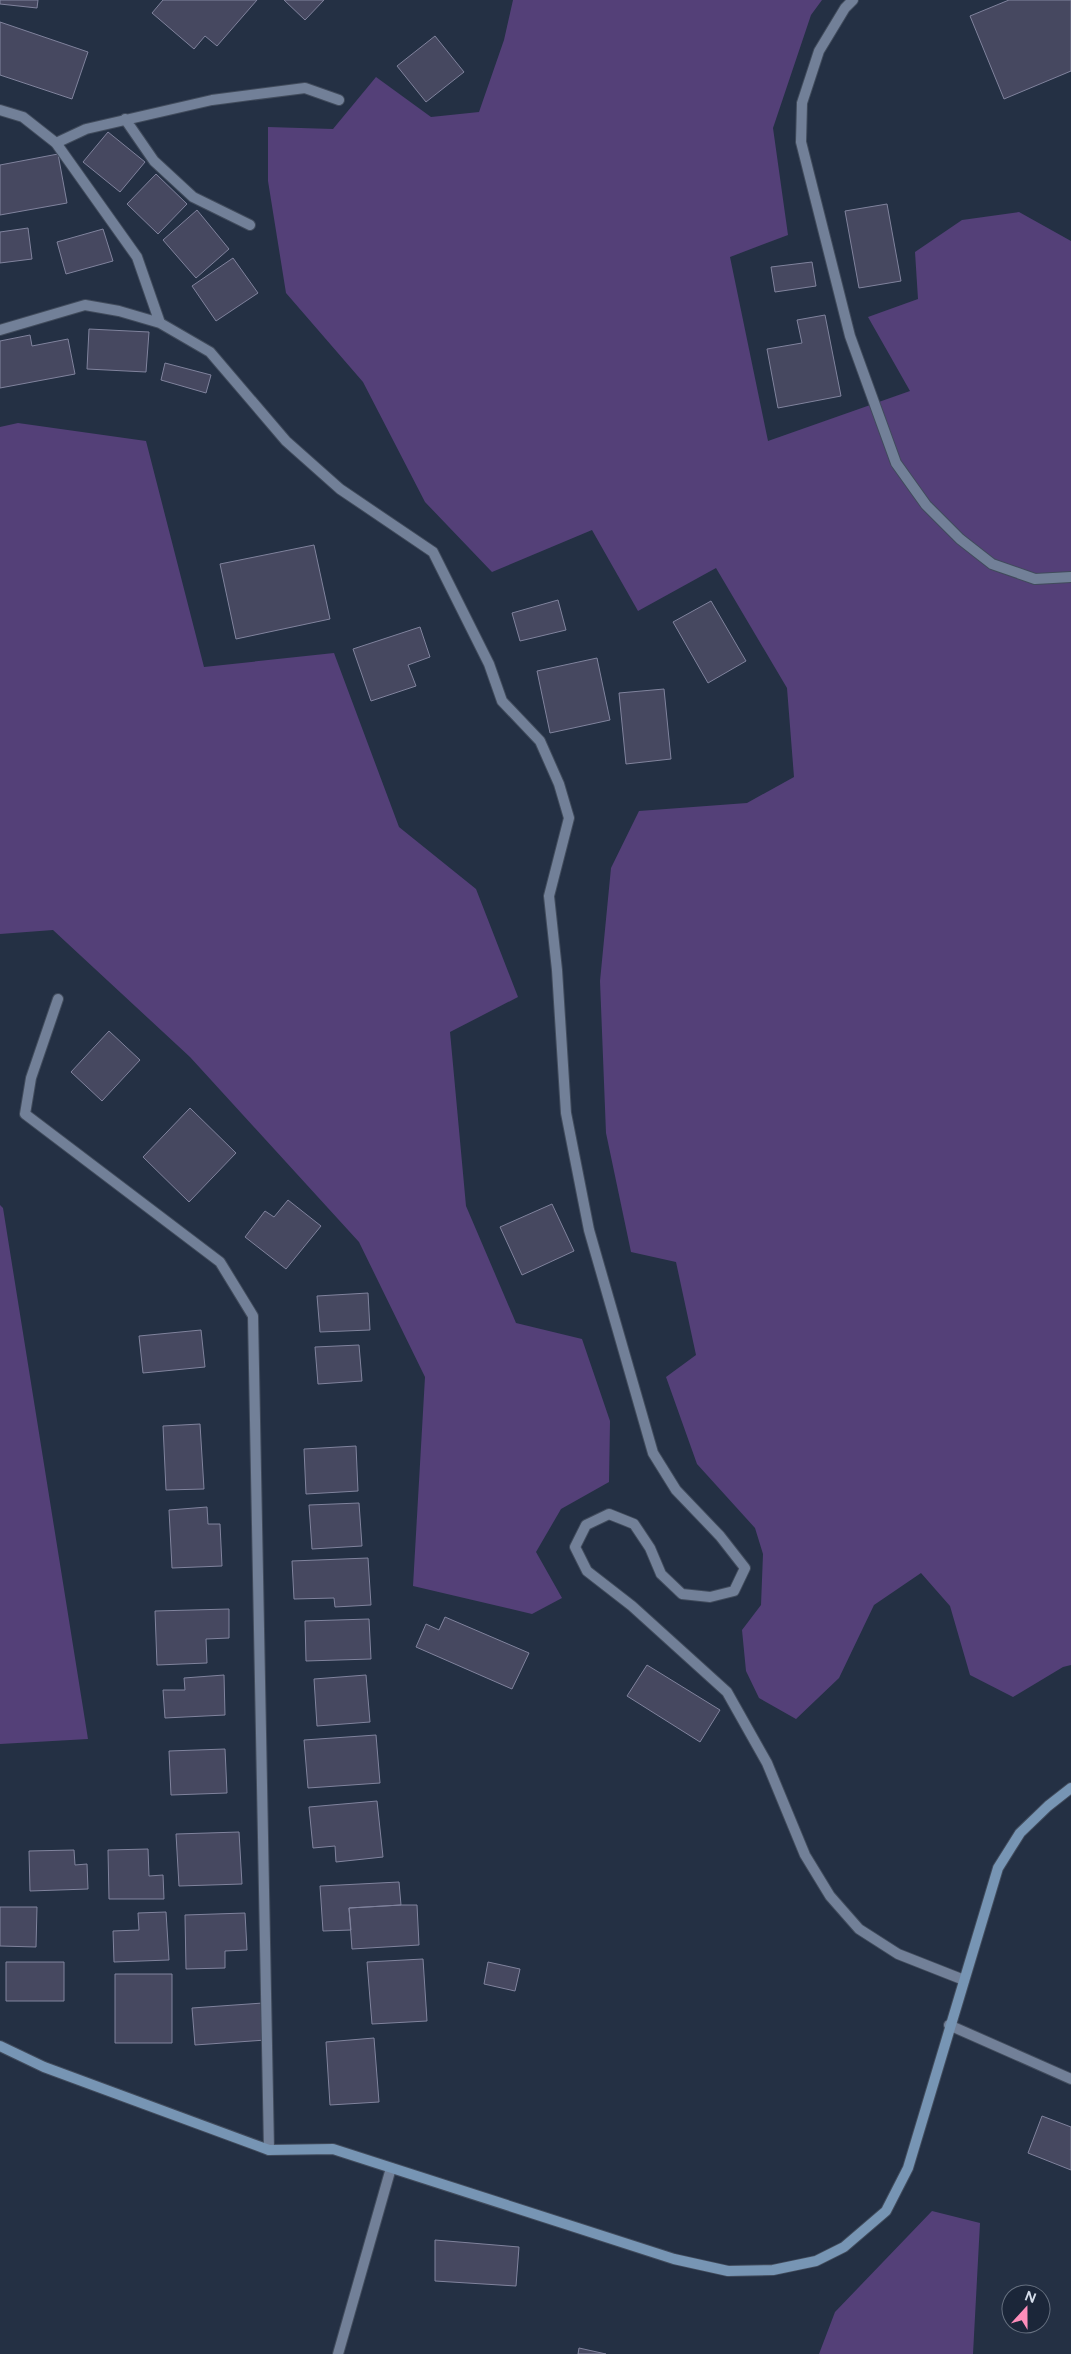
<svg xmlns="http://www.w3.org/2000/svg" width="1071" height="2354" viewBox="0 0 1071 2354" font-family="Figtree,sans-serif">
	<style>
		.green { fill: #544078 }
		.building { fill: #464860; stroke: #80839d }
		.lines { fill: none; stroke-linecap: round; stroke-linejoin: round }
		.lane-casing { stroke: #414b5c; stroke-width: 12 }
		.street-casing { stroke: #414b5c; stroke-width: 12 }
		.secondary-casing { stroke: #414b5c; stroke-width: 12 }
		.lane { stroke: #728098; stroke-width: 10 }
		.street { stroke: #728098; stroke-width: 10 }
		.secondary { stroke: #7795b4; stroke-width: 10 }
	</style>
	<rect width="100%" height="100%" fill="#243044"/>
	<path class="green" d="M513 0H822L811 15 773 128 788 235 730 257 768 441 910 391 868 317 918 299 915 252 962 220 1019 212 1071 241V1665L1063 1667 1013 1697 970 1675 950 1606 921 1573 874 1605 839 1678 796 1719 759 1698 746 1671 742 1630 761 1605 763 1554 755 1528 697 1464 666 1377 696 1355 676 1262 631 1252 606 1133 600 981 611 868 639 811 747 803 794 777 787 688 716 568 638 611 592 530 492 572 425 502 363 382 286 293 268 181V127L333 129 376 77 431 117 479 112 504 40Z
		M18 423 146 441 204 667 334 653 399 827 476 889 518 997 450 1032 466 1206 516 1323 582 1339 610 1421 609 1482 561 1509 536 1552 562 1598 532 1614 413 1586 425 1377 359 1242 190 1057 53 930 0 934V427Z
		M0 1205 3 1208 88 1739 0 1744Z
		M932 2211 980 2223 973 2354H819L835 2312Z"/>
	<path class="building" d="M0 0H38L37 8 0 4Z
		M163 0H257L217 46 205 36 194 49 152 13Z
		M284 0H324L305 20Z
		M1009 0H1071V71L1004 99 970 16Z
		M0 22 88 52 72 99 0 75Z
		M435 36 464 72 426 102 397 66Z
		M108 132 145 162 120 192 83 162Z
		M58 154 67 203 0 215V165Z
		M156 174 187 204 158 234 127 204Z
		M887 204 901 281 859 288 845 211Z
		M197 210 229 249 196 278 163 240Z
		M28 228 32 259 0 263V232Z
		M103 229 113 261 66 274 57 242Z
		M233 258 258 293 216 321 192 286Z
		M812 262 816 286 775 292 771 267Z
		M825 315 841 396 778 408 767 349 802 343 797 320Z
		M89 329 149 332 146 372 87 369Z
		M30 335 32 346 68 339 75 374 0 388V341Z
		M165 363 211 375 206 393 161 380Z
		M314 545 330 619 236 639 220 564Z
		M558 600 566 630 520 641 512 613Z
		M711 601 746 661 708 683 673 622Z
		M420 627 430 657 408 665 416 686 371 701 353 649Z
		M597 658 610 720 550 733 537 671Z
		M664 689 671 759 626 764 619 693Z
		M109 1031 140 1060 102 1101 71 1072Z
		M190 1108 236 1153 189 1202 143 1157Z
		M288 1200 321 1226 286 1269 245 1237 265 1211 274 1217Z
		M552 1204 574 1251 522 1275 500 1227Z
		M368 1293 370 1330 320 1332 317 1296Z
		M201 1330 205 1367 143 1373 139 1336Z
		M359 1345 362 1381 318 1384 315 1347Z
		M200 1424 204 1489 166 1490 163 1426Z
		M356 1446 358 1491 306 1494 304 1449Z
		M359 1503 362 1546 312 1549 309 1505Z
		M207 1507 208 1524H220L222 1566 172 1568 169 1510Z
		M368 1558 371 1605 335 1607 334 1598 294 1599 292 1561Z
		M229 1609V1638L206 1639 207 1663 157 1665 155 1611Z
		M445 1617 529 1653 512 1689 416 1647 426 1624 439 1630Z
		M369 1619 371 1659 306 1661 305 1621Z
		M647 1665 720 1710 700 1742 627 1696Z
		M224 1675 225 1715 165 1718 163 1690H185L184 1678Z
		M366 1675 370 1722 317 1726 314 1679Z
		M376 1735 380 1783 308 1788 304 1740Z
		M225 1749 227 1793 171 1795 169 1751Z
		M377 1801 383 1857 336 1862 335 1846 313 1848 309 1807Z
		M239 1832 242 1884 179 1886 176 1834Z
		M148 1849 149 1876 163 1875 164 1899H109L108 1850Z
		M74 1850 75 1865 87 1864 88 1889 30 1891 29 1851Z
		M399 1882 401 1905 349 1908 351 1930 323 1931 320 1886Z
		M401 1905H417L419 1945 352 1949 349 1908Z
		M0 1907H37L36 1947 0 1946Z
		M166 1912 169 1960 114 1962 113 1931 139 1930 138 1913Z
		M245 1913 247 1950 225 1951V1968L186 1969 185 1915Z
		M423 1959 427 2021 372 2024 367 1962Z
		M6 1962H64V2001H6Z
		M488 1962 520 1969 515 1991 484 1984Z
		M115 1974H172V2043H115Z
		M263 2003 266 2040 195 2045 192 2008Z
		M374 2038 379 2102 330 2105 326 2042Z
		M1042 2116 1071 2127V2170L1028 2153Z
		M435 2240 519 2247 516 2286 435 2281Z
		M579 2348 606 2354H578Z"/>
	<g class="lines">
		<g class="lane-casing">
			<path id="lane" d="M125 119 154 161 193 197 250 225
				M56 143 86 129 212 100 305 88 339 100"/>
		</g>
		<g class="street-casing">
			<path id="street" d="M853 0 845 8 819 51 802 103 801 142 850 336 896 463 926 505 960 539 992 564 1035 579 1071 577
				M0 110 23 117 56 143 137 257 160 323
				M0 330 85 305 119 311 160 323 210 352 286 441 340 489 433 552 489 664 502 701 540 741 559 784 569 818 549 896 557 970 566 1113 589 1230 653 1453 676 1490 720 1536 745 1568 734 1591 710 1597 682 1594 661 1574 650 1548 634 1524 609 1514 586 1525 575 1547 587 1571 632 1606 727 1692 767 1763 805 1855 830 1896 859 1929 898 1954 964 1980
				M58 999 31 1078 25 1114 220 1262 253 1316 269 2150
				M949 2025 1071 2079
				M338 2354 391 2168"/>
		</g>
		<g class="secondary-casing">
			<path id="secondary" d="M0 2046 44 2067 269 2150 333 2149 674 2259 728 2271 773 2270 816 2261 844 2247 886 2211 908 2168 998 1868 1020 1833 1048 1806 1071 1788"/>
		</g>
		<use href="#lane" class="lane"/>
		<use href="#street" class="street"/>
		<use href="#secondary" class="secondary"/>
	</g>
	<g transform="translate(1026 2309) rotate(21)"><circle r="24" fill="#1b2639" stroke="#656f7f"/>
	<path d="M0-4L9 19L0 12L-9 19Z" fill="#fe8ebb"/>
	<text y="-8" font-size="14" font-weight="bold" text-anchor="middle" fill="#d4dce9">N</text>
	</g>
</svg>
